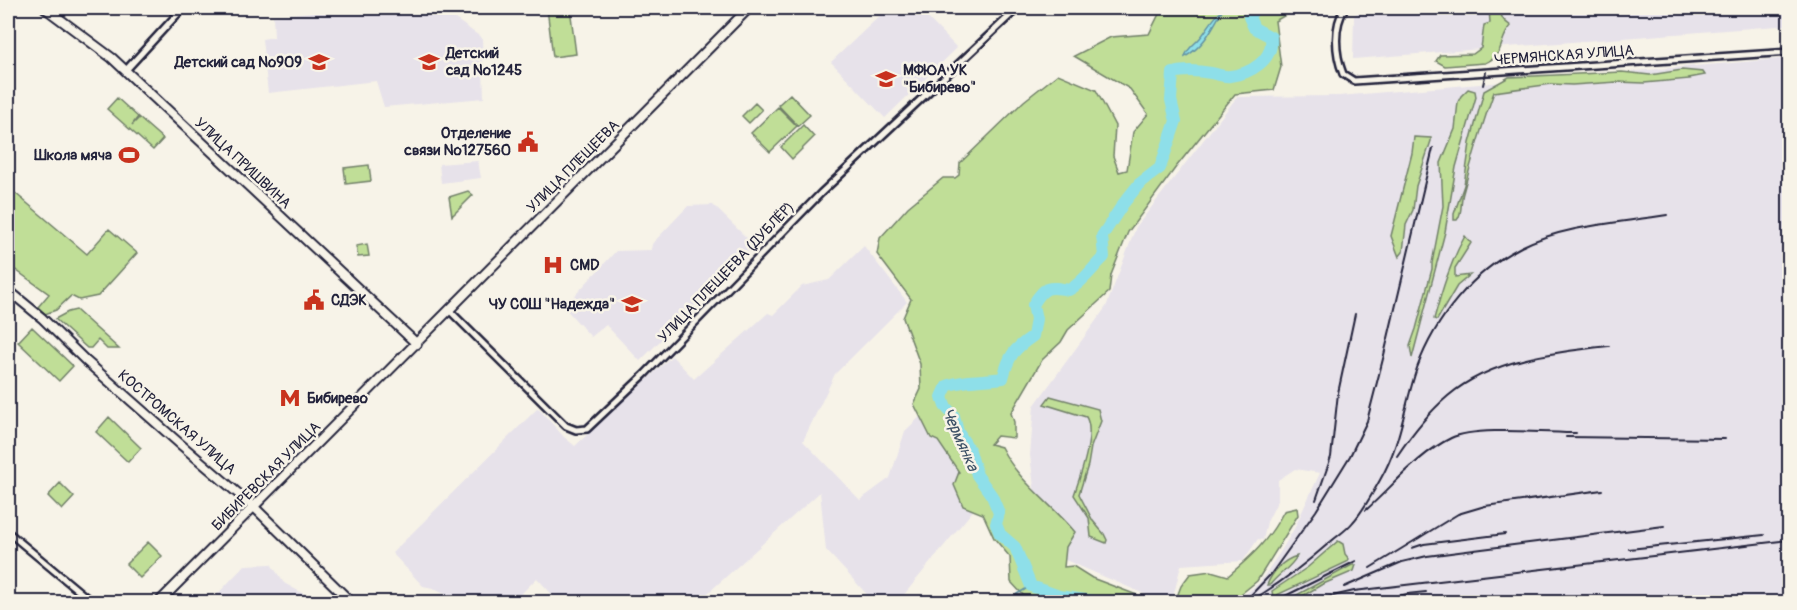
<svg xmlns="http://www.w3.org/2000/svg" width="1797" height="610" viewBox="0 0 1797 610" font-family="Pangolin,sans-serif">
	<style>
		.built { fill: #e7e2ea }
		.green { fill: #c0de97; stroke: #718069; stroke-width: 1.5 }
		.water { fill: #8edfe9; stroke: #6393a3; stroke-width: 1.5 }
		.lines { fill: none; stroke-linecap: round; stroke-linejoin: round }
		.stream { stroke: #6393a3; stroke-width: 2 }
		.river { stroke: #8edfe9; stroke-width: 12 }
		.street-casing { stroke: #22223b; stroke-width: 10 }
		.secondary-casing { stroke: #22223b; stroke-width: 12 }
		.street { stroke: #f7f3e8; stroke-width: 5 }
		.secondary { stroke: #f7f3e8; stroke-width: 8 }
		.rail { stroke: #22223b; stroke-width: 2 }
		.labels { text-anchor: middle; stroke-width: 5; stroke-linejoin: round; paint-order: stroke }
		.poi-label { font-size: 15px; font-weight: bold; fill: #22223b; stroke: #f7f3e8; text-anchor: start }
		.street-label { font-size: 15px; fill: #22223b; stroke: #f7f3e8 }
		.water-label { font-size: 16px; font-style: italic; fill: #3d5166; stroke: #f7f3e8 }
	</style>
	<rect width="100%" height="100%" fill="#f7f3e8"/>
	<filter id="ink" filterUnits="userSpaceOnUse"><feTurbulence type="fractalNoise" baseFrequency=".0167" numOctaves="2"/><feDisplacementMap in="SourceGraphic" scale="12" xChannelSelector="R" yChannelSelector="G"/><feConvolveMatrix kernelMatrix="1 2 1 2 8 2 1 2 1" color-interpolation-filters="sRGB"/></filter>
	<g filter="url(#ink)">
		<path class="built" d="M347 8H376V10L440 8 482 38 484 98 384 107 376 81 268 93 262 39 274 37 273 16Z
			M888 8H918L957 48 885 118 831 62Z
			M1362 8H1789V25L1353 59 1354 16Z
			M1789 58V602H1235L1259 583 1279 554 1294 529 1320 473 1295 469 1278 480V500L1267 522 1263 540 1258 539 1243 561 1181 565 1172 602H1163L1063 559 1036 503 1030 455 1034 406 1106 307 1136 227 1237 97 1339 96Z
			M478 161 481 178 441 183 439 164Z
			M713 205 755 246 640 361 606 325 591 337 564 307 616 251 651 250 652 244 688 206Z
			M864 246 907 302 835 374 803 441 860 500 890 478 905 431 923 414 980 502 898 602H874L826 550 820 492 698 602H559L537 578 513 602H461L433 588 423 586 392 553 538 408 564 437 575 446 672 356 694 379 768 313 773 315 802 286 829 280Z
			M271 564 284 583 318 602H210L245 565Z"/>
		<path class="green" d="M547 8H570L576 54 553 57Z
			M1162 8H1294L1291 12 1275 21 1281 67 1274 90 1235 94 1176 167 1128 232 1111 275 1109 292 1068 330 1061 342 1042 360 1011 413 1014 422V438L997 436 990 444 1001 447C1020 484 1050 502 1075 532L1066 547 1064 567 1073 566 1092 578 1142 597 1151 602H1046L1025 597 1011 582 1010 557 994 538 983 514 963 506 954 485 959 472 938 441 931 438 914 404 921 389 920 364 903 318 911 299 877 254 880 238 908 207 943 178H955L959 175 960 163 1024 101 1058 74 1096 90 1115 126 1113 156 1119 172 1127 170 1133 132 1148 114 1130 89 1074 56 1111 37 1149 34Z
			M1489 8H1502C1499 17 1504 21 1511 26 1498 40 1506 54 1485 63L1445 66 1436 61 1440 55 1473 54 1481 48 1484 25 1490 23Z
			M1682 70 1703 72 1705 75 1689 78 1690 79 1644 83 1617 82 1572 85 1552 84 1494 92C1482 125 1472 159 1463 193 1460 202 1463 213 1457 220H1454V214L1464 185 1470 143 1484 91 1509 77 1622 72 1650 75Z
			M1468 89 1475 91 1476 97 1456 167 1445 232 1412 358 1410 346 1416 329 1432 269V263L1443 206 1441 163 1455 129 1458 102 1461 96Z
			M790 94 810 115 798 126 778 105Z
			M117 98 138 117 132 125 139 118 163 139 153 150 107 109Z
			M755 103 762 110 749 123 742 116Z
			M778 107 797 126 770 152 751 133Z
			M803 125 814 137 792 159 781 147Z
			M1414 137 1431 138V141L1416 186 1413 210 1406 225 1403 252 1399 257 1391 236 1412 153Z
			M369 165 371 181 346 184 344 168Z
			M8 187 87 254 109 229 137 253 98 296 79 300 71 296 56 310 45 314 38 307 49 294 10 266 8 269Z
			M468 191 473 195 452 216 449 197Z
			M1465 236 1471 243 1455 268V277L1470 275 1457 286 1437 320 1434 319C1442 290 1450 263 1465 236Z
			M367 244 369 256 358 257 356 246Z
			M76 310 119 349H107L98 340 91 348H87L55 319 68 312Z
			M32 327 73 366 59 381 18 342Z
			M1050 396 1098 409 1101 421 1091 447 1088 465 1079 494 1093 521 1104 534 1107 540 1106 543 1091 537 1089 518 1074 495C1080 477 1096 433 1086 417L1044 404Z
			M109 417 141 448 128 462 96 432Z
			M60 483 74 497 62 510 48 496Z
			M1297 508 1298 515 1257 581 1231 602H1175L1181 586 1190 574 1211 571 1228 576C1254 554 1268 541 1284 511Z
			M1338 541 1343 544 1345 554 1349 559 1347 562 1273 597 1272 591 1308 567Z
			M148 542 162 556 140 578 126 564Z
			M1297 556C1291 568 1278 574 1270 585H1267C1272 572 1283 560 1297 556Z
			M1352 565H1356L1354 571 1321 585 1301 597 1284 602Z"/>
		<path class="water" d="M1222 11C1212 29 1204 46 1185 57 1187 48 1195 44 1200 38 1208 29 1212 18 1222 11Z"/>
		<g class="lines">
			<path class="stream" d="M1017 594 1031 586"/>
			<path class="river" d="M1098 602 1059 596 1031 586 1015 547 1000 534 996 524 999 513 992 496 977 475 970 451 958 432 954 416 945 406 942 397 947 386C963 379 985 381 1003 378 1009 355 1014 349 1033 336L1036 319 1033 305C1044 286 1048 286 1069 290 1084 282 1092 268 1104 257L1102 236 1123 204 1139 184 1160 168 1176 121 1171 100 1173 73C1185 70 1199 71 1211 73 1217 74 1224 77 1230 76 1250 74 1274 60 1271 37L1254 28 1249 17 1255 8"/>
			<g class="street-casing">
				<path id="street" d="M1345 8C1333 26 1335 54 1343 74L1354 81 1790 52
					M126 70 183 8
					M450 311 566 426 576 430 587 429 644 375 821 193 1018 8
					M8 532 92 602"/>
			</g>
			<g class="secondary-casing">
				<path id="secondary" d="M45 8 112 58 417 344
					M8 290 42 318 86 361 179 443 254 507 351 602
					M159 602 749 8"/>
			</g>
			<use href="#street" class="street"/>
			<use href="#secondary" class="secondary"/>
			<path class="rail" d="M1483 85 1486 72
				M1566 437 1725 439
				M1397 456C1411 435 1428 413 1448 396 1491 359 1555 352 1609 346
				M1316 500 1331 457 1338 393 1355 314
				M1366 510C1393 486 1418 454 1451 438 1476 426 1546 433 1576 433
				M1412 548 1424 544 1505 534
				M1629 549 1764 535
				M1370 568 1458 514 1485 506 1602 490
				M1344 587 1402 562 1427 556 1664 526
				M1249 597 1271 574 1316 511 1350 456 1367 421 1384 355 1433 148
				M1249 602C1278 585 1304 565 1329 543 1337 536 1347 530 1353 522 1364 510 1372 494 1380 480 1401 444 1404 406 1417 368 1435 319 1473 271 1521 247 1564 225 1619 223 1667 215
				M1273 602 1356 561
				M1307 602 1354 591 1789 540
				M1375 602 1407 594 1426 592"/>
		</g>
	</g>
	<defs>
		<g id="school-bare" transform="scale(1.62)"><path d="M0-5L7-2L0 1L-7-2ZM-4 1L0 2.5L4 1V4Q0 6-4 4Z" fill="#c8321e" stroke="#f7f3e8" stroke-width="2.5" paint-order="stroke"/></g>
		<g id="university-bare" transform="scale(1.62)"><path d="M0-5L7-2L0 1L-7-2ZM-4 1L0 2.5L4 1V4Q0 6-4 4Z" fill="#c8321e" stroke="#f7f3e8" stroke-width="2.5" paint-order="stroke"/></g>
		<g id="civic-bare" transform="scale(1.62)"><path d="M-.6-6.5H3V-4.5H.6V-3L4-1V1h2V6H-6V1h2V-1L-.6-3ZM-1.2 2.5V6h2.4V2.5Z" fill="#c8321e" stroke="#f7f3e8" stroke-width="2.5" paint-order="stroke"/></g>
		<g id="stadium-bare" transform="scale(1.62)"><path d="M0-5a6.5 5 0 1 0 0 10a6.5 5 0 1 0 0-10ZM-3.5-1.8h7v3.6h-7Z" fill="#c8321e" stroke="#f7f3e8" stroke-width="2.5" paint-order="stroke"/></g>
		<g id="hospital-bare" transform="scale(1.62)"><path d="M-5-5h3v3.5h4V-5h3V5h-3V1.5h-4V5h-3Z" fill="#c8321e" stroke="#f7f3e8" stroke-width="2.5" paint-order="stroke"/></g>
		<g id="metro-bare" transform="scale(1.62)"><path d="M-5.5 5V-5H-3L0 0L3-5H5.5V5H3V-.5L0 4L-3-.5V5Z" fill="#c8321e" stroke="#f7f3e8" stroke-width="2.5" paint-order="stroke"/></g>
	</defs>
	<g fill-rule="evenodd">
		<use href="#school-bare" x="319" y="62"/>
		<use href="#school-bare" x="429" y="62"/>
		<use href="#university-bare" x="886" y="79"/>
		<use href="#civic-bare" x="528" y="142"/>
		<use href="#stadium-bare" x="129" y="155"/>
		<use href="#hospital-bare" x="553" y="265"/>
		<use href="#civic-bare" x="314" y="300"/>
		<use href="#school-bare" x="632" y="304"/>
		<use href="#metro-bare" x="290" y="398"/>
	</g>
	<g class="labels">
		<g class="poi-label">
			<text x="446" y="58">Детский<tspan x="446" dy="17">сад №1245</tspan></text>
			<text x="302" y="67" text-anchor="end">Детский сад №909</text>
			<text x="903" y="75">МФЮА УК<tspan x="903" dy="17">"Бибирево"</tspan></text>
			<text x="511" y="138" text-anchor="end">Отделение<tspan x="511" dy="17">связи №127560</tspan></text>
			<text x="112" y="160" text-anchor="end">Школа мяча</text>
			<text x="570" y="270">CMD</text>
			<text x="331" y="305">СДЭК</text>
			<text x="615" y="309" text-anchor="end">ЧУ СОШ "Надежда"</text>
			<text x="307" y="403">Бибирево</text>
		</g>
		<g class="street-label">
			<text transform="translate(1564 55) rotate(-4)" y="5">ЧЕРМЯНСКАЯ УЛИЦА</text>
			<text transform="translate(243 163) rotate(43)" y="5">УЛИЦА ПРИШВИНА</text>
			<text transform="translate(573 166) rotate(-45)" y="5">УЛИЦА ПЛЕЩЕЕВА</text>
			<text transform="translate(726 272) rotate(-46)" y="5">УЛИЦА ПЛЕЩЕЕВА (ДУБЛЁР)</text>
			<text transform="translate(177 422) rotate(41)" y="5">КОСТРОМСКАЯ УЛИЦА</text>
			<text transform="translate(266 476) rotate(-45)" y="5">БИБИРЕВСКАЯ УЛИЦА</text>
		</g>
		<g class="water-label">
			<text transform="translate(961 439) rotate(66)" y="6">Чермянка</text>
		</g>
	</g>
	<rect width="1797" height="610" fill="none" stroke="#f7f3e8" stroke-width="30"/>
	<rect x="15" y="15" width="1767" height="580" fill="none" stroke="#22223b" stroke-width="2" filter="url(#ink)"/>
</svg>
